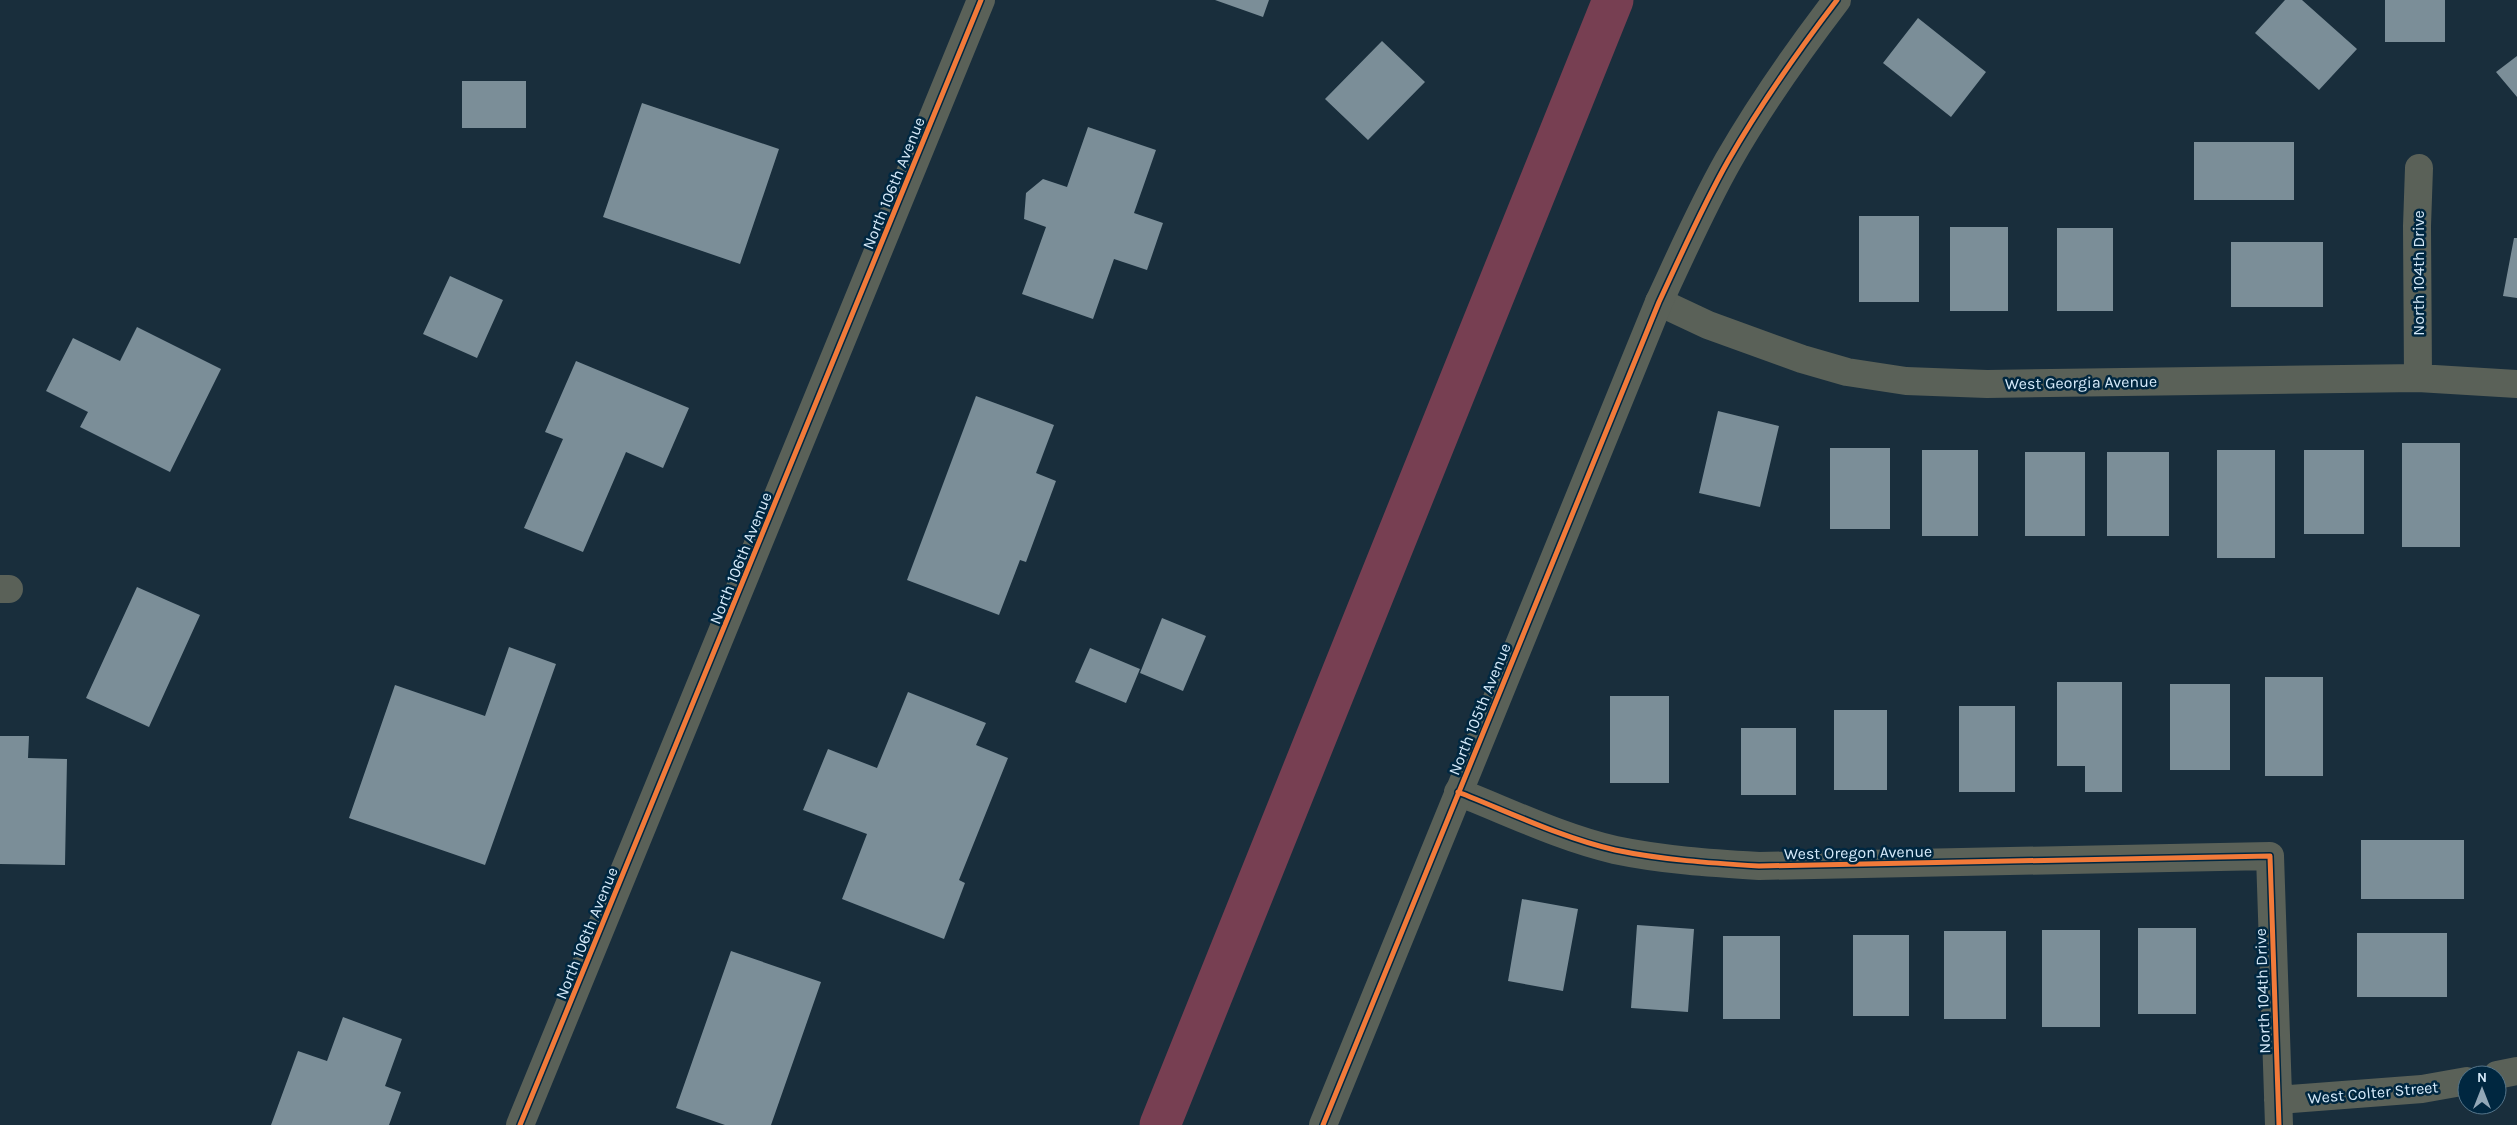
<svg xmlns="http://www.w3.org/2000/svg" width="2517" height="1125" viewBox="0 0 2517 1125" font-family="Karla,sans-serif">
	<style>
		.lines { fill: none; stroke-linecap: round; stroke-linejoin: round }
		.canal { stroke: #773f52; stroke-width: 41 }
		.building { fill: #7b8e98 }
		.minor { stroke: #5a6158; stroke-width: 28 }
		.tertiary { stroke: #5a6158; stroke-width: 28 }
		.cycleway-casing { stroke: #002740; stroke-width: 8 }
		.cycleway { stroke: #f17a3a; stroke-width: 5 }
		.labels { text-anchor: middle; stroke-width: 5; stroke-linejoin: round; paint-order: stroke }
		.street-label { font-size: 16px; fill: #d5eafa; stroke: #002740 }
	</style>
	<rect width="100%" height="100%" fill="#192e3c"/>
	<g class="lines">
		<path class="canal" d="M1160 1125 1613 0"/>
	</g>
	<path class="building" d="M1215 0H1269L1263 17Z
		M2285 0H2302L2357 49 2319 90 2255 33Z
		M2385 0H2445V42H2385Z
		M1918 18 1986 72 1951 117 1883 63Z
		M1382 41 1425 82 1368 140 1325 99Z
		M2517 56V97L2496 72Z
		M462 81H526V128H462Z
		M642 103 779 149 740 264 603 217Z
		M1088 127 1156 150 1134 213 1163 223 1147 270 1114 259 1093 319 1022 294 1046 227 1024 219 1026 193 1043 179 1067 187Z
		M2194 142H2294V200H2194Z
		M1859 216H1919V302H1859Z
		M1950 227H2008V311H1950Z
		M2057 228H2113V311H2057Z
		M2514 238H2517V298L2503 296Z
		M2231 242H2323V307H2231Z
		M450 276 503 300 477 358 423 334Z
		M137 327 221 369 170 472 80 427 88 412 46 391 73 338 120 361Z
		M576 361 689 408 663 468 626 452 583 552 524 528 563 439 545 432Z
		M976 396 1054 425 1036 473 1056 481 1026 562 1020 560 999 615 907 580Z
		M1718 411 1779 426 1760 507 1699 493Z
		M2402 443H2460V547H2402Z
		M1830 448H1890V529H1830Z
		M1922 450H1978V536H1922Z
		M2217 450H2275V558H2217Z
		M2304 450H2364V534H2304Z
		M2025 452H2085V536H2025Z
		M2107 452H2169V536H2107Z
		M137 587 200 615 149 727 86 698Z
		M1162 618 1206 636 1183 691 1140 673Z
		M509 647 556 664 485 865 349 818 395 685 485 716Z
		M1090 648 1140 669 1126 703 1075 682Z
		M2265 677H2323V776H2265Z
		M2057 682H2122V792H2085V766H2057Z
		M2170 684H2230V770H2170Z
		M908 692 986 723 976 745 1008 758 959 880 965 883 944 939 842 899 867 834 803 810 828 749 877 768Z
		M1610 696H1669V783H1610Z
		M1959 706H2015V792H1959Z
		M1834 710H1887V790H1834Z
		M1741 728H1796V795H1741Z
		M0 736H29L28 758 67 759 65 865 0 864Z
		M2361 840H2464V899H2361Z
		M1522 899 1578 909 1563 991 1508 981Z
		M1637 925 1694 929 1688 1012 1631 1008Z
		M2138 928H2196V1014H2138Z
		M2042 930H2100V1027H2042Z
		M1944 931H2006V1019H1944Z
		M2357 933H2447V997H2357Z
		M1853 935H1909V1016H1853Z
		M1723 936H1780V1019H1723Z
		M731 951 821 982 771 1125H725L676 1108Z
		M343 1017 402 1039 385 1086 401 1092 389 1125H271L298 1051 327 1061Z"/>
	<g class="lines">
		<path class="minor" d="M1659 302 1708 325 1802 359 1847 372 1906 381 1987 384 2418 378 2517 384
			M2418 378 2417 226 2419 168
			M0 589H9
			M1458 792C1509 812 1562 838 1615 850 1663 860 1710 863 1759 866L2270 856 2279 1125
			M2497 1075 2517 1071
			M2278 1100 2422 1089 2467 1081
			M520 1125 981 0"/>
		<path class="tertiary" d="M1323 1125 1659 302C1681 255 1702 207 1728 161 1760 105 1798 51 1837 0"/>
		<g class="cycleway-casing">
			<path id="cycleway" d="M1458 792C1509 812 1562 838 1615 850 1663 860 1710 863 1759 866L2270 856 2279 1125
				M520 1125 981 0
				M1323 1125 1659 302C1681 255 1702 207 1728 161 1760 105 1798 51 1837 0"/>
		</g>
		<use href="#cycleway" class="cycleway"/>
	</g>
	<g class="labels">
		<g class="street-label">
			<text transform="translate(893 183) rotate(-68)" y="6">North 106th Avenue</text>
			<text transform="translate(2418 273) rotate(-90)" y="6">North 104th Drive</text>
			<text transform="translate(2081 382) rotate(-1)" y="6">West Georgia Avenue</text>
			<text transform="translate(740 558) rotate(-68)" y="6">North 106th Avenue</text>
			<text transform="translate(1479 709) rotate(-68)" y="6">North 105th Avenue</text>
			<text transform="translate(1858 852) rotate(-1)" y="6">West Oregon Avenue</text>
			<text transform="translate(586 933) rotate(-68)" y="6">North 106th Avenue</text>
			<text transform="translate(2262 991) rotate(-92)" y="6">North 104th Drive</text>
			<text transform="translate(2373 1092) rotate(-5)" y="6">West Colter Street</text>
		</g>
	</g>
	<g transform="translate(2482 1090)"><circle r="24" fill="#002740" stroke="#55758a"/>
	<path d="M0-4L9 19L0 12L-9 19Z" fill="#93a8b8"/>
	<text y="-8" font-size="14" font-weight="bold" text-anchor="middle" fill="#d5eafa">N</text>
	</g>
</svg>
